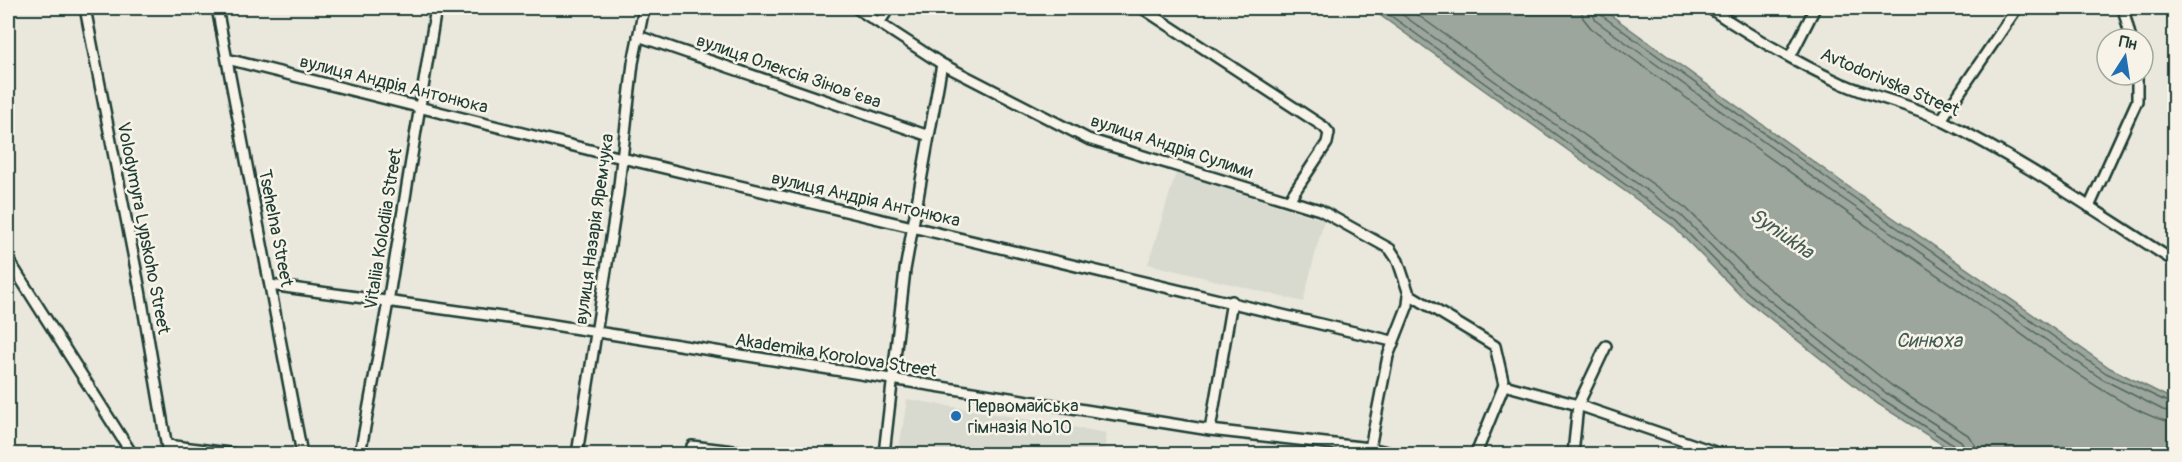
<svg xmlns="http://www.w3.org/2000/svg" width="2182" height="462" viewBox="0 0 2182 462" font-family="Pangolin,sans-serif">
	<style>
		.built { fill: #d9dacf }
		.water { fill: #9ca69c; stroke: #6a7c72; stroke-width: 1.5 }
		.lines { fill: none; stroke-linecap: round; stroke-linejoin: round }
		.shore { stroke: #51675e; stroke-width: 1.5 }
		.street-casing { stroke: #1f3d34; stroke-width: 14 }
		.street { stroke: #f7f3e8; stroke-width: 9 }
		.poi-dot { fill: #1f6fb2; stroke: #f7f3e8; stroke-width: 2 }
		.labels { text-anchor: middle; stroke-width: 5; stroke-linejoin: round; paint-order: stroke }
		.street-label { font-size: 18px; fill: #1f3d34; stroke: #f7f3e8 }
		.poi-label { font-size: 18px; fill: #1f3d34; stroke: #f7f3e8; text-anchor: start }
		.water-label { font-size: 20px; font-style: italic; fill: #445c53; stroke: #f7f3e8 }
	</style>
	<rect width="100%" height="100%" fill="#eae8dd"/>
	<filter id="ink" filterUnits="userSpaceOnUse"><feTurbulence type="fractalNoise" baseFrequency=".0167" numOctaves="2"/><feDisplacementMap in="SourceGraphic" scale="12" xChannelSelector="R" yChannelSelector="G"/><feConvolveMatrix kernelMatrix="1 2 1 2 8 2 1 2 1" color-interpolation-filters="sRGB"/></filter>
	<g filter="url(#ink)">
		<path class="built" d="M1176 173 1324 220 1303 302 1148 264Z
			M907 399 1107 433 1104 454H898Z"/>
		<path class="water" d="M1370 8H1601L1846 185 2110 368 2174 400V454H1957L1878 404 1739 294 1672 225Z"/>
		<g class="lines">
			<path class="shore" d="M1380 8 1676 221 1744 290 1882 399 1956 447 1959 454
				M1393 8 1681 215 1749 284 1886 393 1961 441 1967 454
				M1408 8 1686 208 1755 277 1891 385 1968 435 1975 445 1976 454
				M1581 8 1583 18 1591 28C1725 128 1862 223 1999 318 2034 343 2136 421 2174 422
				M1590 8 1596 21 1839 196 2102 379 2163 410 2174 413
				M1598 8 1601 15 1843 190 2106 373 2174 405"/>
			<g class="street-casing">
				<path id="street" d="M85 8 140 290 168 454
					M217 8 302 454
					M856 8 942 64 1088 139 1320 210 1390 249 1398 261 1409 294 1408 305 1388 356 1370 448
					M1142 8 1324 127 1329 133 1327 143 1289 200
					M1709 8C1751 36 1797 63 1843 84 1876 98 1910 104 1941 120 2022 160 2098 213 2174 261
					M2123 8 2131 39
					M879 23 889 8
					M638 36 929 136
					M1790 57 1815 8
					M227 59 622 158 1392 341
					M1941 120 2017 8
					M2089 207 2137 101V75
					M8 259 132 454
					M270 285 516 319 1210 430 1370 448 1396 454
					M1409 294 1495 346 1504 385 1476 454
					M1504 385 1578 405 1721 454
					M1210 430 1232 301
					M167 445 236 454
					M360 454 388 302 436 8
					M577 454 618 194 633 63 644 8
					M691 454 692 446 758 454
					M884 454 905 270 942 64
					M1573 454 1578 405 1606 346"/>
			</g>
			<use href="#street" class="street"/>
		</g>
	</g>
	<circle class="poi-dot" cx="956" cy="416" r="6"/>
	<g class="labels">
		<g class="street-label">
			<text transform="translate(789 71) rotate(19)" y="6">вулиця Олексія Зіновʼєва</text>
			<text transform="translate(1890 82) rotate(23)" y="6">Avtodorivska Street</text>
			<text transform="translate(394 84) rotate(14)" y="6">вулиця Андрія Антонюка</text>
			<text transform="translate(1172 146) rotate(18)" y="6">вулиця Андрія Сулими</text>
			<text transform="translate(866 199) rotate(13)" y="6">вулиця Андрія Антонюка</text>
			<text transform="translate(144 228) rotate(79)" y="6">Volodymyra Lypskoho Street</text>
			<text transform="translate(276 228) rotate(79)" y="6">Tsehelna Street</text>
			<text transform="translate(383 229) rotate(-81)" y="6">Vitaliia Kolodiia Street</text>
			<text transform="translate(594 229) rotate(-82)" y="6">вулиця Назарія Яремчука</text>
			<text transform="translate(836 355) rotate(9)" y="6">Akademika Korolova Street</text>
		</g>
		<g class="poi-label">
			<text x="968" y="412">Первомайська<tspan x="968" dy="21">гімназія №10</tspan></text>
		</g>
		<g class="water-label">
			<text transform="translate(1782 233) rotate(35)" y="7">Syniukha</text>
			<text x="1929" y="347">Синюха</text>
		</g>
	</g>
	<rect width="2182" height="462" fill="none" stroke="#f7f3e8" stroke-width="30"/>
	<rect x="15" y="15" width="2152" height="432" fill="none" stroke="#1f3d34" stroke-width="2" filter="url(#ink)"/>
	<g transform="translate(2125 57) rotate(12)"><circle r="28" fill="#f7f3e8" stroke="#a1aaa0" stroke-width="1.5"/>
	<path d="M0-4.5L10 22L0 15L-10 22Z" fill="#1f6fb2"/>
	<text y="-9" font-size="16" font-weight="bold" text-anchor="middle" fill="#1f3d34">Пн</text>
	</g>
</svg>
